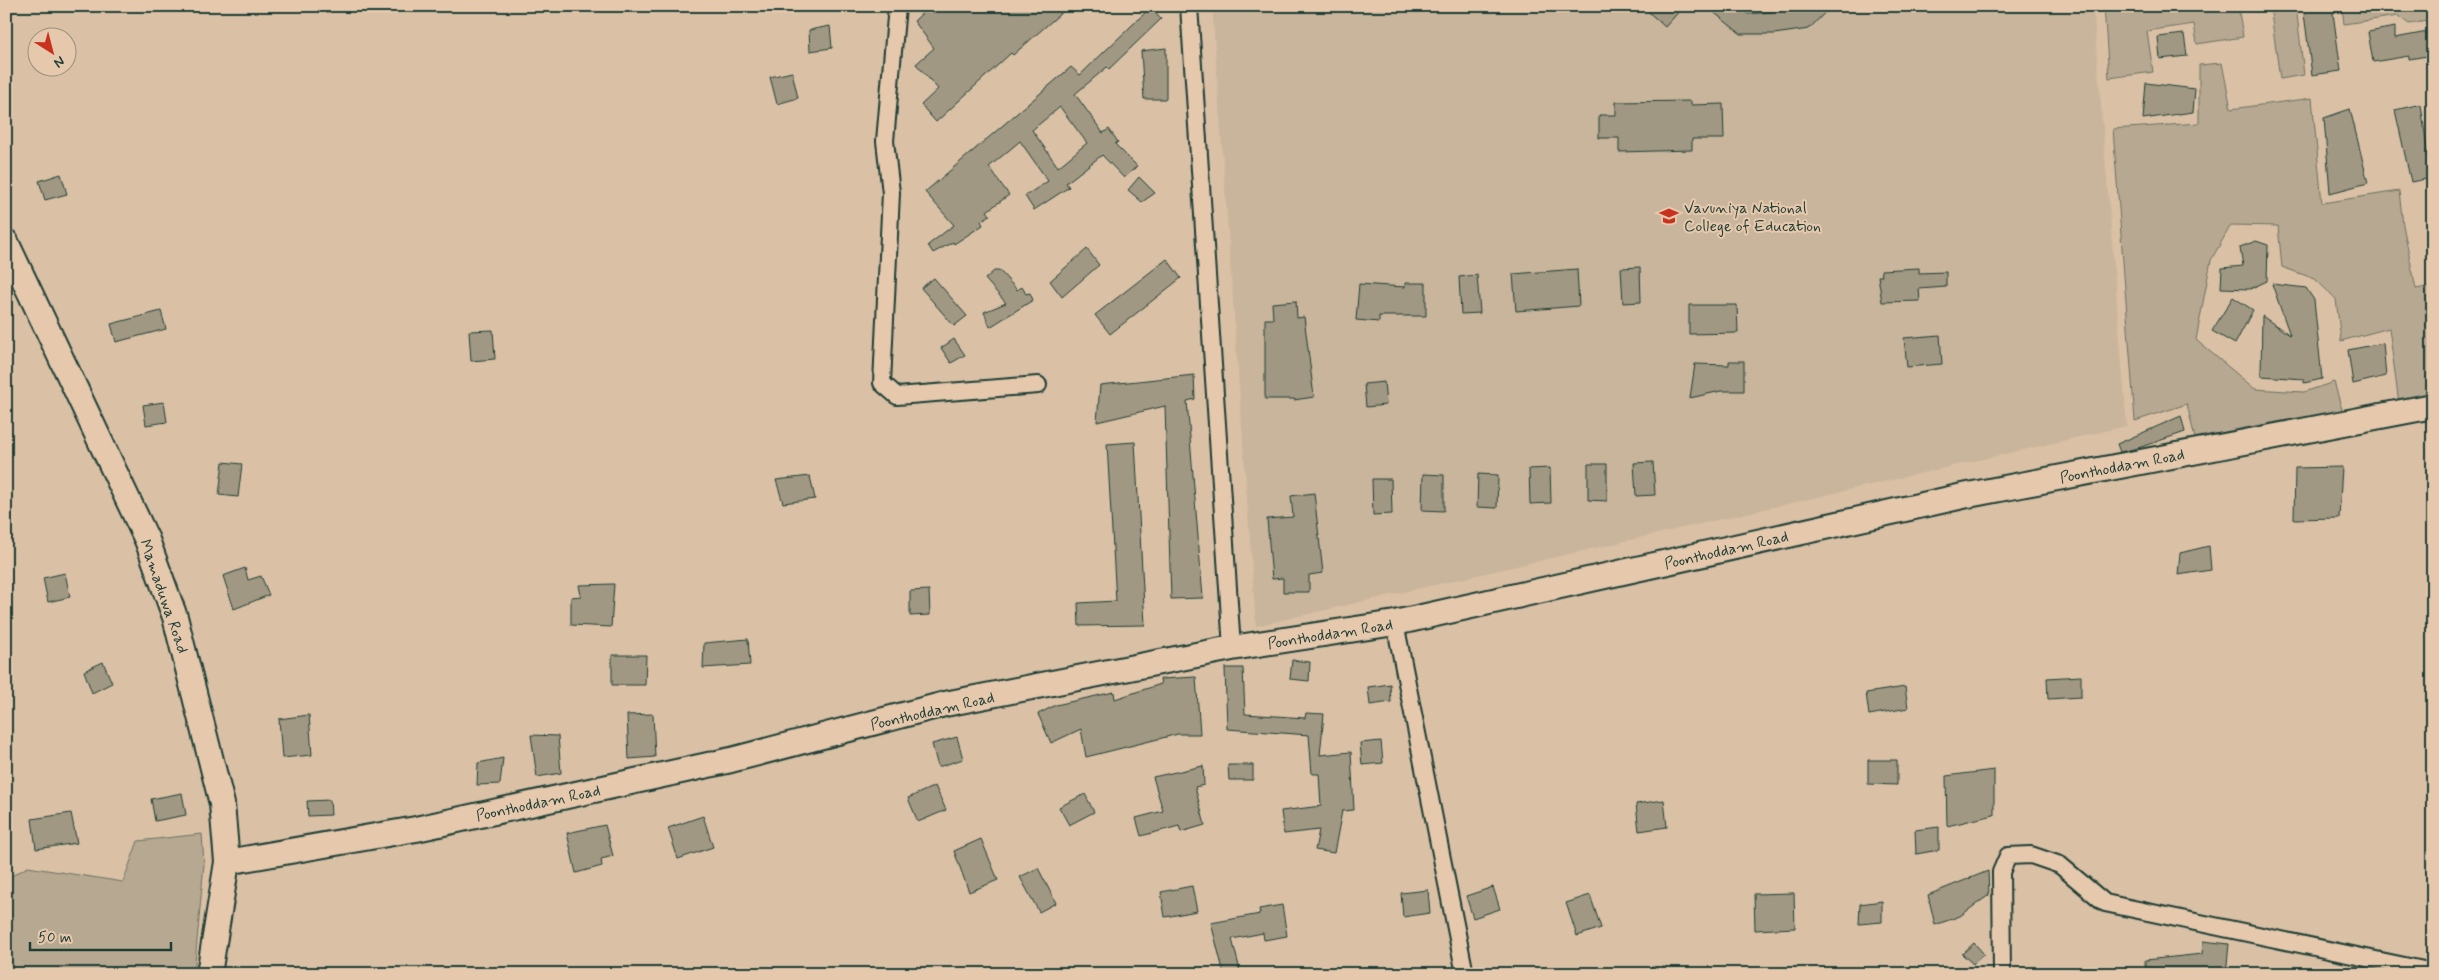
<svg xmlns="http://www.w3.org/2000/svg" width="2439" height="980" viewBox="0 0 2439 980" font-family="Mynerve,sans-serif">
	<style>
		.built { fill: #c9b59b }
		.green { fill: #b7a891; stroke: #6b7262 }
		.building { fill: #a09882; stroke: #1f3d34; fill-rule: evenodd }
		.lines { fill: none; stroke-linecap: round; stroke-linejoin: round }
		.street-casing { stroke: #1f3d34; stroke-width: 20 }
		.secondary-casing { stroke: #1f3d34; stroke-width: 28 }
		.street { stroke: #e6c9ad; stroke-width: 16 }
		.secondary { stroke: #e6c9ad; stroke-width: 24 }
		.labels { text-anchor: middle; stroke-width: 4; stroke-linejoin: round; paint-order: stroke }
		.poi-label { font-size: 16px; fill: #1f3d34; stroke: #e6c9ad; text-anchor: start }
		.street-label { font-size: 16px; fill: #1f3d34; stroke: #e6c9ad }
	</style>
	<rect width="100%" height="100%" fill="#dac1a6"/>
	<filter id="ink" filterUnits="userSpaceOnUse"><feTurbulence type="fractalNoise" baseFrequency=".02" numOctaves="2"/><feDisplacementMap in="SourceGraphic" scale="10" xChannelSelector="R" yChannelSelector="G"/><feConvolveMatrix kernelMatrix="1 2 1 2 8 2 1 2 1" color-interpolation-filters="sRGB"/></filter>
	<g filter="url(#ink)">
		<path class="built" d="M1212 6H2093L2127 426 1256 626Z"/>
		<path class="green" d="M2104 6H2238L2243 37 2197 44 2194 24 2147 31 2153 72 2109 78Z
			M2270 6H2296L2304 75 2280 79Z
			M2342 6H2433V20L2409 24 2398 16 2344 24Z
			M2222 63 2231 109 2312 98 2322 203 2399 191 2403 225 2416 289 2433 286V398L2399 404 2389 328 2341 341 2336 299 2315 279 2282 267 2278 226 2231 225 2211 260 2196 340 2255 389 2304 392 2334 382 2343 413 2196 443 2187 404 2135 421 2113 129 2199 123V65Z
			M202 834 204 864 194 974H6V879L28 867 123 882 138 841Z"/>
		<path class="building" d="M930 6H1069L1013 55 1011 53 936 122 921 105 938 89 916 64 934 48 914 21Z
			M1642 6H1684L1665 27Z
			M1706 6H1738L1748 14 1801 9 1804 6H1831L1809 29 1774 34H1741Z
			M2303 6H2332L2341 71 2312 75Z
			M1150 8 1161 19 1109 69 1107 67 1075 94 1103 133 1109 129 1118 142 1115 144 1137 166 1124 178 1102 155 1066 183 1069 187 1034 210 1025 196 1048 181 1020 141 989 167 1009 195 987 211 990 215 981 221 983 225 954 244 953 242 933 253 928 245 954 225 925 192 1071 67 1080 75ZM1060 107 1087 143 1058 167 1032 130Z
			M830 26 832 48 810 51 809 30Z
			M2395 27V38L2433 31V55L2409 59V56L2373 62 2368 32Z
			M2184 34 2187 56 2160 59 2158 37Z
			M1166 48V99H1144L1141 51Z
			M792 72 798 98 777 104 770 77Z
			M2146 83 2195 89 2193 112 2143 119Z
			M1691 101V105L1723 104 1724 139H1692V150L1619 152V138H1599V115H1616V102Z
			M2421 104 2431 178 2411 182 2395 110Z
			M2350 109 2368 183 2330 193 2324 118Z
			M61 174 67 194 45 200 39 181Z
			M1139 177 1155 193 1142 202 1128 190Z
			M2256 241 2268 245 2267 281 2250 289 2221 288 2222 268 2243 266 2240 247Z
			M1087 249 1099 265 1062 297 1050 281Z
			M1167 259 1181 278 1110 334 1095 315Z
			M1640 267 1641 302 1623 303 1621 268Z
			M1919 268V273L1946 272V287L1919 289 1920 301 1882 302 1878 276H1882L1881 270Z
			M1577 269 1579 306 1516 311 1513 274Z
			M994 271H1000L1017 290 1022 287 1026 294 1030 293 1033 300 990 327 984 312 1006 303 985 279Z
			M1477 275 1480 313 1461 314 1459 277Z
			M934 278 967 316 954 326 921 288Z
			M1405 283H1426V316H1379V322L1356 320 1359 284 1405 287Z
			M2272 284 2306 288 2314 300 2322 379 2304 383V379L2261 376 2262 316 2290 335Z
			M2233 297 2253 310 2235 344 2212 331Z
			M1296 301 1297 318 1304 317 1314 397 1294 400V399H1265V319H1273L1272 303Z
			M1689 305H1737L1738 333 1689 334Z
			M161 311 166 329 116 342 111 324Z
			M493 330 495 359 471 361 469 331Z
			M1940 335 1942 364 1907 367 1904 338Z
			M954 339 965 355 951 363 941 348Z
			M2383 343 2386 376 2353 384 2348 350Z
			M1729 361H1744V391H1721L1690 398 1695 364 1729 365Z
			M1194 375 1195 399 1187 401 1203 598 1171 599 1165 406 1097 422 1100 385Z
			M1384 382 1386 405 1366 407 1364 384Z
			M164 402 167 422 146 425 143 405Z
			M2181 416 2185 432 2138 448 2120 452 2117 444Z
			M1135 442 1145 625 1079 626 1078 603 1116 601 1107 444Z
			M223 462 242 464 238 497 219 495Z
			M1653 462 1655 495 1636 496 1634 463Z
			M1588 464H1607V501L1588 500Z
			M2342 467 2339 518 2294 519 2295 468Z
			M1550 468 1551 503 1530 504 1529 469Z
			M1423 474 1444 475V511L1422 510Z
			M1478 474 1498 475 1497 508 1477 507Z
			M810 476 815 499 783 503 776 480Z
			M1372 479H1391L1392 514 1373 515Z
			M1314 493 1323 573 1309 575V592H1283V578L1272 579 1267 519 1293 517 1291 496Z
			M2209 546 2211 570 2178 575 2180 553Z
			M245 568 248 580 261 576 269 595 234 609 223 576Z
			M65 573 70 597 48 602 43 578Z
			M614 584 611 627 571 625V597L581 596 579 585Z
			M929 590 930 615 910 616V591Z
			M748 639 750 665 703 668 704 643Z
			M612 655H646L645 685H612Z
			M1292 660 1310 662 1309 681 1290 679Z
			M103 662 112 683 92 693 84 671Z
			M1225 668H1243L1245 714 1305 718 1306 713 1324 714 1320 755 1351 752 1354 810 1342 811 1334 853 1315 850 1319 830 1284 834 1281 811 1321 806 1319 774H1312L1309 735 1227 729Z
			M2081 676V697L2048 699 2047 678Z
			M1196 677 1200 734H1178L1086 757 1081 729 1051 743 1038 714 1056 705 1114 692 1115 699 1161 684 1160 679Z
			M1390 684 1391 702 1370 705 1368 687Z
			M1905 687 1908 708 1869 715 1866 693Z
			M653 714 655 757 629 759 627 715Z
			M309 715 312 755 282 758 279 719Z
			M531 735 558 736 561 773 537 777Z
			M957 737 963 759 938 767 932 744Z
			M1381 741 1383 763 1362 765 1360 743Z
			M503 758 500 784 477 785 478 763Z
			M1868 760H1897V785L1868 784Z
			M1228 765H1253V780H1229Z
			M1203 766 1204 785 1195 787 1205 825 1181 832 1179 826 1141 836 1136 818 1163 811 1153 777Z
			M1994 770V815L1947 826 1946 776Z
			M935 786 946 810 918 822 908 798Z
			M182 793 186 815 155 821 151 799Z
			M1085 794 1094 812 1069 825 1059 807Z
			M330 800 331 815 308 816 307 801Z
			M1664 800 1667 827 1639 831 1636 804Z
			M71 813 77 843 36 849 32 819Z
			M703 816 713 847 678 859 668 828Z
			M605 825 613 856 601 859 602 866 576 873 567 833Z
			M1939 827V850L1916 854 1915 830Z
			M981 839 998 880 969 892 954 851Z
			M1038 868 1056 903 1039 912 1020 877Z
			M1988 871 1989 895 1960 916 1935 925 1928 895Z
			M1192 886 1197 911 1165 917 1161 892Z
			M1493 887 1500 909 1473 918 1466 896Z
			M1428 890 1430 913 1403 917 1401 893Z
			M1794 893 1795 928 1755 930 1754 894Z
			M1590 895 1601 928 1577 936 1566 903Z
			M1882 901V922L1859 924 1860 904Z
			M1282 905 1287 936 1264 940 1263 933 1232 939 1241 974H1224L1211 923 1260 914 1259 909Z
			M2203 941 2229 944 2226 974 2182 971 2183 974H2158L2157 968 2145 967V960L2202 954Z
			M1974 943 1984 954 1973 964 1962 954Z"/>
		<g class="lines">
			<g class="street-casing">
				<path id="street" d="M897 6 885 141 891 193 882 383 897 396 1038 385
					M1189 6 1232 648
					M1395 623 1465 974
					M2002 974 2001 872 2008 856 2031 855 2060 865 2105 903 2433 972"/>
			</g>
			<g class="secondary-casing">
				<path id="secondary" d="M6 242 147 540 175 617 222 804 227 862 209 974
					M227 862 416 829 731 760 945 704 1232 648 1395 623 1963 496 2433 406"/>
			</g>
			<use href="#street" class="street"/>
			<use href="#secondary" class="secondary"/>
		</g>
	</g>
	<defs>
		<g id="university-bare" transform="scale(1.5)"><path d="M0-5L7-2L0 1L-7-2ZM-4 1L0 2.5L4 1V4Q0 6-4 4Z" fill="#c8321e" stroke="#e6c9ad" stroke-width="2.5" paint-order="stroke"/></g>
	</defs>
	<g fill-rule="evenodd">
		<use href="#university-bare" x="1669" y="216"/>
	</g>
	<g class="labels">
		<g class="poi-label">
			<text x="1684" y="213">Vavuniya National<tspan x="1684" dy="18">College of Education</tspan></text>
		</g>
		<g class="street-label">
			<text transform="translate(2122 465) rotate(-11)" y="6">Poonthoddam Road</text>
			<text transform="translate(1726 549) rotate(-13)" y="6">Poonthoddam Road</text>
			<text transform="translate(165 596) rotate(71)" y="6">Mamaduwa Road</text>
			<text transform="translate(1330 633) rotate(-9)" y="6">Poonthoddam Road</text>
			<text transform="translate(932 710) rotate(-13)" y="6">Poonthoddam Road</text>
			<text transform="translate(538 802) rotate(-12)" y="6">Poonthoddam Road</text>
		</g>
	</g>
	<rect width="2439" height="980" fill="none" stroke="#e6c9ad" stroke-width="25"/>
	<rect x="12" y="12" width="2414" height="955" fill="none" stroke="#1f3d34" stroke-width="2" filter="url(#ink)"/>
	<g transform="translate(52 52) rotate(144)"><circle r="24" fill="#e6c9ad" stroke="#96917d"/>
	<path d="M0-4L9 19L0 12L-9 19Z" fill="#c8321e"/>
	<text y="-8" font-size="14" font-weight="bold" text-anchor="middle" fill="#1f3d34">N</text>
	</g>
	<path d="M30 942v8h141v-8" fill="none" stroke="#1f3d34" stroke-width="2.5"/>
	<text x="38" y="942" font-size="15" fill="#1f3d34" stroke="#e6c9ad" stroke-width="4" paint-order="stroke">50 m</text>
</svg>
